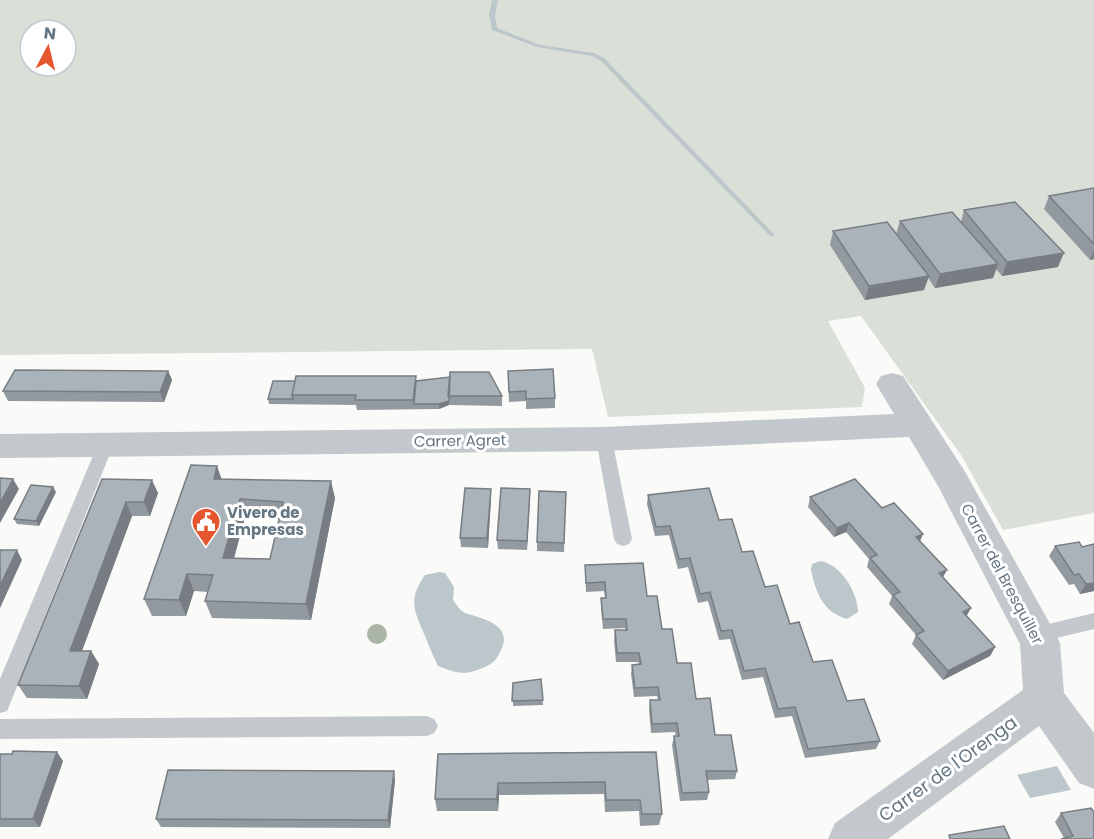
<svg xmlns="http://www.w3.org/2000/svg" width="1094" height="839" viewBox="0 0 1094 839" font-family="Poppins,sans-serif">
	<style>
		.green { fill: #dadfd7; fill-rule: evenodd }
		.water { fill: #bbc7cb }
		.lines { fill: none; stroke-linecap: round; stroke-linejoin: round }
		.stream { fill: #bbc7cb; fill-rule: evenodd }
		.service { fill: #c3c8cc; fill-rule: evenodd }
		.minor { fill: #c3c8cc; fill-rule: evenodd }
		.tree { fill: #aab4a7 }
		.wall { fill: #929a9f; fill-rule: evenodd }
		.shaded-wall { fill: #777d82 }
		.building { fill: #aab3b9; stroke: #777d82; stroke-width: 1.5; fill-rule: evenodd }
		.labels { text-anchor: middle; stroke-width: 6; stroke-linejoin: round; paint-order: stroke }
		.street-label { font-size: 15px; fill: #657683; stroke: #fff }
		.poi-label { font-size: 15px; font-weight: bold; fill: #657683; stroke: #fff; text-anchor: start }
		.near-street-label { font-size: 18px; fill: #657683; stroke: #fff }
	</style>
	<rect width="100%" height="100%" fill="#fafaf8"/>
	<path class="green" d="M0 0H1094V513L1003 530 961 455 861 316 828 321 865 388 862 407 608 417 592 349 0 355ZM30 30H66V66H30Z"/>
	<path class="water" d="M820 561C841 564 858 593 858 612L847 619C823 612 816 593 811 570L812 564Z
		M439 572 445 573 454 587 453 600C456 604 460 611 465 613 480 618 514 624 501 650 497 658 495 662 487 666 465 676 459 674 438 666 433 656 429 646 425 636 415 612 407 600 425 575Z
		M1057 766 1071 790 1030 798 1017 775Z"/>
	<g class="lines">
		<path class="stream" d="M492 0H498L495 16 497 28 540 45 594 53 605 59 774 234V236H770L601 61 592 56 537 47 492 30 489 16Z"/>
		<path class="service" d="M604 433 612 439 632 539 629 544 623 546 617 544 614 539 596 439Z
			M105 440 111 442 113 446 10 704 7 711 0 713V679L97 446 99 442Z
			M1094 613V629L1036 643 1029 641 1026 635 1029 629 1036 627Z
			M427 716 434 719 438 726 434 733 427 736 0 739V719Z"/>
		<path class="minor" d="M892 373 903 376 964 470 1054 631 1060 643 1064 693 1094 733V789L1079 783 1039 726 888 839H828L835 823 1023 690 1020 644 938 486 909 437 604 451 0 458V434L604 427 894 414 876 384 881 376Z"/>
	</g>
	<circle class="tree" cx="377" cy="634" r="10"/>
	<path class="wall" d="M1094 188V259L1090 260 1044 209 1049 196Z
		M964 210 1058 267 1002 276 996 269 993 278 935 288 928 278 924 290 865 300 830 245 833 231 896 234 900 221 961 222Z
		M168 371 172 380 164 402 8 401 3 391Z
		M508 371 555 398V408L526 409V401L509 402Z
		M295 381H416L502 396V406L449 405 439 409 357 410 356 405 269 404 268 399Z
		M102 479 158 493 150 516H132L82 651H91L99 664 87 699 27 698 18 685Z
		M222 479 335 498 311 620 212 618 205 601 208 592 194 591 186 616H152L144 599ZM245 517 279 519 270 559H234Z
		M530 489 527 550 498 549 497 540Z
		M56 492 39 526 17 524 14 519Z
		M566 492 564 552 537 551V542Z
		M648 495 719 520 742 552 790 624 813 662 847 701 880 741 876 749 805 758 792 716 775 718 763 677 742 680 730 639 719 640 708 601 698 603 688 567 678 569 669 535 655 536 647 504Z
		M810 497 882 508 920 542 967 616 995 647 990 656 943 680 912 644 916 635 889 604 892 596 867 567 869 559 846 532 834 537 808 507Z
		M491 498 488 548 461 547 460 538Z
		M1055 546 1094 591 1080 594 1074 584 1069 585 1049 556Z
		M585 565 647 596 677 663 715 735 737 771 735 779 707 780 709 792 707 800 680 801 672 745 674 736H676L675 732 651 733 649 709 650 700H658L657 696 634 697 631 674 632 665 639 664 638 662H616L614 640 615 630H625V628L603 629 601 607V598H605L604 591 586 592Z
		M541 679 543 705 513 706V683Z
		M656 752 662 814 659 825 640 826 639 811 605 812 604 794 499 795 498 811H437L435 799 438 754Z
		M0 754 63 761 40 827H0Z
		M395 780 390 828 161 827 156 819Z
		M1061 813 1094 839 1064 838 1055 822Z"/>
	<path class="shaded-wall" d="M1094 251V259L1090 260Z
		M1064 253 1058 267 1002 276 1007 262Z
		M998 264 993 278 935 288 940 274Z
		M929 276 924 290 865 300 869 286Z
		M168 371 172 380 164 402 160 392Z
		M449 401V405L439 409V404Z
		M217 466 223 483 214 479Z
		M13 479 19 489 0 523V503Z
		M152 480 158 493 150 516 144 502Z
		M331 481 335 498 311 620 306 604Z
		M53 487 56 492 39 526 36 521Z
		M491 489V498L488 548 487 538Z
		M530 489V498L527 550V541Z
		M240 499 245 517 229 575 223 558Z
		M126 502 132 516 77 664 70 651Z
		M849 523 846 532 834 537 837 528Z
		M923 534 919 544 916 537Z
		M17 550 22 560 0 608V586Z
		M947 570 942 579 939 573Z
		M187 574 194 591 186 616 179 600Z
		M1094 583V591L1080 594 1086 584Z
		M971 608 966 617 963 612Z
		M995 647 990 656 943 680 948 671Z
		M91 651 99 664 87 699 79 686Z
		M57 752 63 761 40 827 33 819Z
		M394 771 395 780 390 828 388 820Z
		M498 783 499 795 498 811 497 799Z"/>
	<path class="building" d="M1094 188V244L1049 196Z
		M1015 202 1064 253 1007 262 964 210Z
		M952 212 998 264 940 274 900 221Z
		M887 222 929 276 869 286 833 231Z
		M553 369 555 398 526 399V391L509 392 508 371Z
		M15 370 168 371 160 392 3 391Z
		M450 372H489L502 396H448Z
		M296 376H416L413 400H355L356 395H292Z
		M450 377 449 401 439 404H414L416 381Z
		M273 381H295L292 395 293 399H268Z
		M191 465 217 466 214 479 331 481 306 604 205 601 213 575 187 574 179 600 144 599ZM240 499 283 502 270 559 223 558Z
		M0 478 13 479 0 503Z
		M102 479 152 480 144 502H126L70 651H91L79 686 18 685Z
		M855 479 882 508 894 503 923 534 916 537 947 570 939 573 971 608 963 612 995 647 948 671 916 635 924 631 893 595 900 592 870 558 877 555 849 523 837 528 810 497Z
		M31 485 53 487 36 521 14 519Z
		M465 488 491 489 487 538H460Z
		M501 488 530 489 527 541 497 540Z
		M709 488 719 520 732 519 742 552 753 551 765 587 777 585 790 624 799 622 813 662 832 660 847 701 864 699 880 741 808 749 795 707 778 709 765 668 744 671 732 630 721 631 710 592 700 594 690 558 679 559 670 526 656 527 648 495Z
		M539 491 566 492 564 543 537 542Z
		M1079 542 1082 547 1094 544V583L1086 584 1079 574 1074 575 1055 546Z
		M0 550H17L0 586Z
		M643 563 647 596H657L662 629H672L677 663H691L696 699 710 698 715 735H731L737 771H706L709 792 682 793 674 736H679L677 723 652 724 650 700H660L658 687 635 688 632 665 641 664 639 653H617L615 630H627L626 619H603L601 598H606L605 582 586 583 585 565Z
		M541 679 543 700 512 701 513 683Z
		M13 751 57 752 33 819H0V754H12Z
		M656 752 662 814H642L640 800H606L605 782 498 783 497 799H435L438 754Z
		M168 770 394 771 388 820 156 819Z
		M1091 808 1094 812V839H1061L1073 836 1061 813Z
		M1004 826 1010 839H950L949 835Z"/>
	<defs>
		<g id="civic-pin" transform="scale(1.5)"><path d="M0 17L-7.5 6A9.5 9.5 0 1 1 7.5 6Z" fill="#e4572e" stroke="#fff"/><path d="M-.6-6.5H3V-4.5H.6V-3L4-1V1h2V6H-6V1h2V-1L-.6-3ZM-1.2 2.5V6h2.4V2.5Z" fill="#fff"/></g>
	</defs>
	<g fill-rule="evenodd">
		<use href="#civic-pin" x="206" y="522"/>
	</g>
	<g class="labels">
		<g class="street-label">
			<text transform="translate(460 441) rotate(-1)" y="5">Carrer Agret</text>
			<text transform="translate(1002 574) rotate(62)" y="5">Carrer del Bresquiller</text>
		</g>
		<g class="poi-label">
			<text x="227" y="518">Vivero de<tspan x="227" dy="17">Empresas</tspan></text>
		</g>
		<g class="near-street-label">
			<text transform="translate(948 769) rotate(-36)" y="6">Carrer de l'Orenga</text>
		</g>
	</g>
	<g transform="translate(48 48) rotate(7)"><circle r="28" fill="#ffffff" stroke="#c1c8cd" stroke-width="1.5"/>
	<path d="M0-4.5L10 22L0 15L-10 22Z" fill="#e4572e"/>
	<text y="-9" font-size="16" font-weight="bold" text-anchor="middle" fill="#657683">N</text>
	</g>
</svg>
